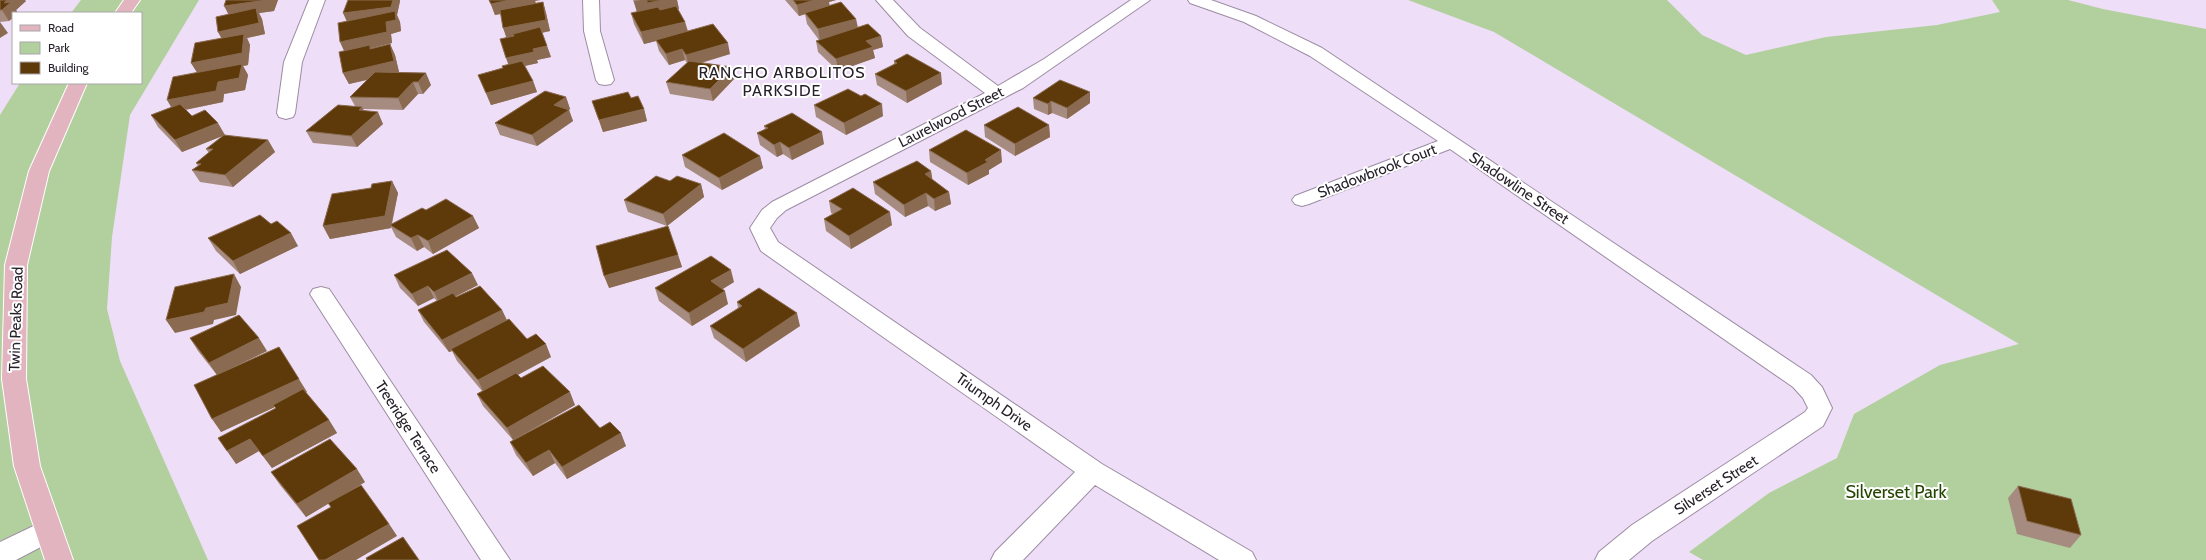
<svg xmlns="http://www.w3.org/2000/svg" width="2206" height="560" viewBox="0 0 2206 560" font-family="Cabin,sans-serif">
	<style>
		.green { fill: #b1d09d }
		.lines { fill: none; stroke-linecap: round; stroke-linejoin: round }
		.street-casing { stroke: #9c8ca3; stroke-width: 2 }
		.primary-casing { stroke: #fff; stroke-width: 2 }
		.street { fill: #fff; fill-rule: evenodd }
		.primary { fill: #e1b4bf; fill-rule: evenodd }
		.wall { fill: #a68c80 }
		.shaded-wall { fill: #8a6b51 }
		.building { fill: #5e3a0a; stroke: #8a6b51 }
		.labels { text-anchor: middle; stroke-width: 4; stroke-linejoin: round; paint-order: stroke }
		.street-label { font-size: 15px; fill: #27212a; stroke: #fff }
		.neighbourhood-label { font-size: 16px; letter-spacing: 1px; fill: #27212a; stroke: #fff }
		.near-park-label { font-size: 18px; fill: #254600; stroke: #fff }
	</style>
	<rect width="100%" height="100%" fill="#efdef7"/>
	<path class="green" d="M81 0H199L130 115 112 237 107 309 120 361 208 560H0V115L20 83H141V13H71Z
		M1408 0H1667L1702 35 1746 55 1826 37 1937 25 2000 12 1992 0H2068L2103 9 2206 29V560H1703L1689 552 1769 493 1837 458 1854 414 1940 365 2019 344 1494 32Z"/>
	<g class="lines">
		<g class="street-casing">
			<path id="street" d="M309 0H325L302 62 295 113 293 117 286 119 279 117 277 113 284 62Z
				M583 0H599L600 31 614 80 611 84 605 85 599 84 596 80 584 31Z
				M876 0H893L920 28 998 86 1044 59 1131 0H1150L1023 88 786 210 777 218 770 228 778 242 1102 464 1252 552 1256 560H1219L1095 485 1023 560H991L995 552 1075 472 761 251 750 228 762 210 772 202 985 93 908 36Z
				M1188 0H1211L1256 16 1322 48 1811 375 1822 387 1832 408 1823 426 1652 541 1629 560H1595L1599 552 1632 525 1805 412 1808 408 1803 398 1793 387 1450 149 1309 204 1302 206 1295 204 1292 200 1295 196 1438 141 1310 56 1244 22 1190 3Z
				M321 287 329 289 510 560H481L310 294 313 289Z
				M48 519 58 522 62 530 58 538 16 560H0V542Z"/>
		</g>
		<g class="primary-casing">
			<path id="primary" d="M124 0H140L131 13H115Z
				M69 83H87L49 171 27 265 26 379 40 466 73 560H45L14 466 2 379 5 265 29 171Z"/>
		</g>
		<use href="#street" class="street"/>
		<use href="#primary" class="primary"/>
	</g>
	<path class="wall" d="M0 0 26 1 16 10 18 13H13L9 21 0 22Z
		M226 0H278L274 11 259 13 262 19 265 34 247 38 250 45 248 65 243 66 248 75 245 90 224 94 223 102 185 110 192 116 225 135 182 152 158 127 151 115 172 107 197 72 191 63 222 38 218 32 228 14Z
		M489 0 535 1 536 3 543 2 546 13 550 31 542 33 551 57 537 60 538 63 525 66 533 81 537 92 491 105 478 75 502 68 509 64 506 37 501 14 495 15Z
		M633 0H677L679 9H678L685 22 688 31 730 54 702 63 732 67 734 79 713 101 670 94 666 82 687 63 685 60 669 65 659 51 656 41 644 44 634 24 631 13 637 12Z
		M785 0H836L829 2V6L856 19 858 27 881 36 883 47 873 50 875 58 838 71 818 52 816 41 819 40 807 24 805 14 799 16Z
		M400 1 397 15 400 22 401 31 391 34 392 43 371 48 390 44 395 55 399 72 431 85 423 94H418L403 110 363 109 364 111 383 124 357 147 313 143 306 131 355 106 350 97 367 80 349 84 343 73 344 51 347 21Z
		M894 61 942 84 907 103 877 85 875 74 894 64Z
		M1090 92V103L1067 119 1052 113 1048 115 1034 109 1033 98Z
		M566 97 570 109 569 110 573 121 537 146 500 135 495 123Z
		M631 98 644 109 647 121 603 132 592 101Z
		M814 105 883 116 846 135 816 117Z
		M984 125H1049L1050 137 1015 156 985 137Z
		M764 126 824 144 792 160 783 154 777 157 760 145 757 133 765 129Z
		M268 140 275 152 233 187 200 182 192 170 198 166 196 163 209 153 206 149Z
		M929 150 1002 162 989 170V174L968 185 930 162Z
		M682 155 760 156 763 168 722 190 685 167Z
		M931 171 932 179 949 192 951 204 935 211 928 206 905 217 875 194 873 182Z
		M392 181 398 193 392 224 426 210 473 216 479 228 433 254 424 247 417 251 396 237 391 227V228L330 239 323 226 371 188Z
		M670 181 701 184 704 197 667 226 678 255 682 267 609 288 667 226 628 212 624 200Z
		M829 201 892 225 851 249 826 231 824 219 833 214 831 213Z
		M271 224 298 246 240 274 216 251 208 238Z
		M394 275 478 285 455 297H456L502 310 507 320 527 339 551 357 518 375 521 378 575 405 529 432 600 428 626 446 567 479 555 463 533 476 516 455 510 442 513 440 483 406 477 394 482 391 457 361 452 351 449 352 424 322 418 310 437 301 434 298 418 306 400 288Z
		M734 282 722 289 728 304 692 326 659 301 655 288Z
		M737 302 800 326 746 362 714 338 710 326 738 308Z
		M190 338 267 351 232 368 307 392H306L329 420 337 433 272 468 259 451 236 464 276 408 275 407 221 432 217 375 198 351Z
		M271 472 365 482 340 497 389 524 397 536 331 507 329 503 306 517 280 485Z
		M2018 486 2081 535 2070 548 2017 534 2008 498Z"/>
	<path class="shaded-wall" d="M7 0H25L26 1 16 10 18 13H13V18L9 21 2 10 4 3Z
		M267 0H278L274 11 259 13 262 19 265 34 247 38 250 45 248 65 243 66 248 75 245 90 224 94 223 102 174 112 167 100 198 74 191 63 224 43 218 32 230 17 224 6Z
		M393 0H400V1L397 15 400 22 401 31 391 34 392 43 371 48 375 56 345 53 340 42 348 24 343 13Z
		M510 0H541L535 1 537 6 495 15 491 4Z
		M641 0H677L679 9 650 14 637 12 634 1Z
		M815 0H836L829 2 830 7 799 16 797 5Z
		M543 2 546 13 550 31 507 39 503 28Z
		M856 19 858 31 820 41 818 29Z
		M0 22 8 33 0 38Z
		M685 22 688 33 644 44 641 32Z
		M881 36 883 47 873 50 875 58 838 71 836 59 866 41Z
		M728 43 730 54 689 66 686 55Z
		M390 44 395 55 399 72 349 84 343 73Z
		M547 46 551 57 537 60 538 63 510 69 506 58 533 49Z
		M682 49 685 60 669 65 666 54Z
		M732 67 734 79 713 101 710 89Z
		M426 73 431 85 423 94 418 82Z
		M941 73 942 84 907 103 906 91Z
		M533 81 537 92 491 105 486 93Z
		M413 82 418 94 403 110 398 98Z
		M1090 92V103L1067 119V108Z
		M566 97 570 109 569 110 573 121 537 146 532 135 554 105Z
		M1051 101 1052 113 1048 115V104Z
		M882 104 883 116 846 135 844 123Z
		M362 107 368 119 359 110Z
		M644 109 647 121 603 132 599 120Z
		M378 112 383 124 357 147 351 136Z
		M218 123 225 135 182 152 175 140Z
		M1049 125 1050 137 1015 156V144Z
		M822 132 824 144 792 160 789 148Z
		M268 140 275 152 233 187 225 175Z
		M780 142 783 154 777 157 774 145Z
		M1001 150 1002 162 989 170V174L968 185 967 173 985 160Z
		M760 156 763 168 722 190 719 178Z
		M931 171 933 183 925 174Z
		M392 181 398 193 391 226 390 225 391 227V228L330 239 323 226Z
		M701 184 704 197 667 226 663 214Z
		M949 192 951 204 935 211 934 199Z
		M926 193 928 206 905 217 904 205Z
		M890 212 892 225 851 249 849 236Z
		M473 216 479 228 433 254 428 241Z
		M291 233 298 246 240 274 233 261Z
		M418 235 424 247 417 251 411 238Z
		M678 255 682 267 609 288 604 276Z
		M731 270 734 282 715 294 711 281Z
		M472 273 478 285 440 304 434 292Z
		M234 274 241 287 236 315 214 320 213 324 175 333 166 320 206 308Z
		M428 286 434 298 418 306 412 294Z
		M725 291 728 304 692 326 689 313Z
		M502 310 508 323 451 349 452 351 449 352 442 340Z
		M797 313 800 326 746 362 743 349Z
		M259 338 267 351 217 375 209 363Z
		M546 344 551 357 484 393 478 380Z
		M279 347 307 392 221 432 212 419Z
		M570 392 575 405 513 440 507 428Z
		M329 420 337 433 272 468 263 456Z
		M621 433 626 446 567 479 562 467Z
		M250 439 259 451 236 464 227 451Z
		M549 450 555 463 533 476 526 463Z
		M357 469 365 482 306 517 297 504Z
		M389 524 397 536 356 560H325Z"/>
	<path class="building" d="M0 0H7L4 3 11 2 2 10H0Z
		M226 0H267L224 6Z
		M348 0H393L391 7 343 13Z
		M489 0H510L491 4Z
		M647 0H663L647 3Z
		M793 0H815L797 5Z
		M543 2 546 20 503 28 500 10Z
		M841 2 856 19 818 29 805 13Z
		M676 6 685 22 641 32 631 13 658 7 660 10Z
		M256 8 259 23 218 32 216 17Z
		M395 11 396 20 386 22 387 32 340 42 338 23Z
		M713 24 728 43 686 55 682 49 666 54 656 40Z
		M868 24 881 36 866 41 873 47 836 59 816 41Z
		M540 27 547 46 533 49 534 52 506 58 500 39 514 36 513 34Z
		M244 34 242 53 191 63 195 43Z
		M390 44 394 61 343 73 339 52 370 45V49Z
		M907 54 941 73 906 91 875 74 897 63 894 61Z
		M522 61 533 81 486 93 478 75 503 68 502 66Z
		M689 61 732 67 710 89 666 82Z
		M242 64 239 78 218 82 216 91 167 100 173 77Z
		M375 72 426 73 418 82H413L398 98 350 97Z
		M1060 80 1090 92 1067 108 1051 101 1048 104 1033 98Z
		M848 89 861 96 865 94 882 104 844 123 814 105Z
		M545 91 566 97 554 105 569 110 532 135 495 123Z
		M628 92 631 98 638 96 644 109 599 120 592 101Z
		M180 104 192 116 205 110 218 123 175 140 151 115Z
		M338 105 362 107 359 110 378 112 351 136 306 131Z
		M1018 107 1049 125 1015 144 984 125Z
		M792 113 822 132 789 148 780 142 774 145 757 133 768 128 764 126Z
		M966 130 1001 150 985 160 988 162 967 173 929 150Z
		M724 133 760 156 719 178 682 155Z
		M224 135 268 140 225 175 192 170 201 164 196 163 213 149H206Z
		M917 161 931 171 925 174 949 192 934 199 926 193 904 205 873 182Z
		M656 176 670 181 677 176 701 184 663 214 624 200Z
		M392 181 385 216 323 226 332 194 371 188 372 184Z
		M853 188 890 212 849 236 824 219 842 209 829 201Z
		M446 199 473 216 428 241 418 235 411 238 390 225 422 208 426 210Z
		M260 215 271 224 277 221 291 233 233 261 208 238Z
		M668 226 678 255 604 276 596 246Z
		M447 250 472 273 434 292 428 286 412 294 394 275Z
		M711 256 731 270 711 281 725 291 689 313 655 288Z
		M234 274 228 303 206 308 204 312 166 320 175 287Z
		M480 286 502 310 442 340 418 310 453 293 456 297Z
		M759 288 797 313 743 349 710 326 742 306 737 302Z
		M239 315 259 338 209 363 190 338Z
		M509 319 527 339 536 334 546 344 478 380 451 349Z
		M279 347 299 379 212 419 194 385Z
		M543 366 570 392 507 428 477 394 516 373 521 378Z
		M303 389 329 420 263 456 250 439 227 451 218 438 276 408 273 405Z
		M579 405 600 428 610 422 621 433 562 467 549 450 526 463 510 442Z
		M330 439 357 469 297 504 271 472Z
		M361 485 389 524 325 560H319L297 526 331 507 328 503Z
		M2018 486 2071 499 2081 535 2027 521Z
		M403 537 419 560H367L366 558Z"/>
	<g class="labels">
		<g class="street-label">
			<text transform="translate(951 117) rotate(-27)" y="5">Laurelwood Street</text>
			<text transform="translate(1377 171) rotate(-21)" y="5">Shadowbrook Court</text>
			<text transform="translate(1519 188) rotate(34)" y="5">Shadowline Street</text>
			<text transform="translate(16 319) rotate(-88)" y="5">Twin Peaks Road</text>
			<text transform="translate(994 402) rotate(35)" y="5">Triumph Drive</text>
			<text transform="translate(408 427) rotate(57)" y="5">Treeridge Terrace</text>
			<text transform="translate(1716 485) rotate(-33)" y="5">Silverset Street</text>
		</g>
		<g class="neighbourhood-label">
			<text x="782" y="78">RANCHO ARBOLITOS<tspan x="782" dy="18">PARKSIDE</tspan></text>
		</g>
		<g class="near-park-label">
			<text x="1896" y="498">Silverset Park</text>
		</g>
	</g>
	<rect x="12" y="12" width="130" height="72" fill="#ffffff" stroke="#a9a6aa"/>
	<rect x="20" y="25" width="20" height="6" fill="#e1b4bf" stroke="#a9a6aa"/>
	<text x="48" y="32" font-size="12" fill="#27212a">Road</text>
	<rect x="20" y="42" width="20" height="12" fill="#b1d09d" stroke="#a9a6aa"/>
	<text x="48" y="52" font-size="12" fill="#27212a">Park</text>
	<rect x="20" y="62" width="20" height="12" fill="#5e3a0a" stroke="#a9a6aa"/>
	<text x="48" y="72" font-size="12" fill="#27212a">Building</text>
</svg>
